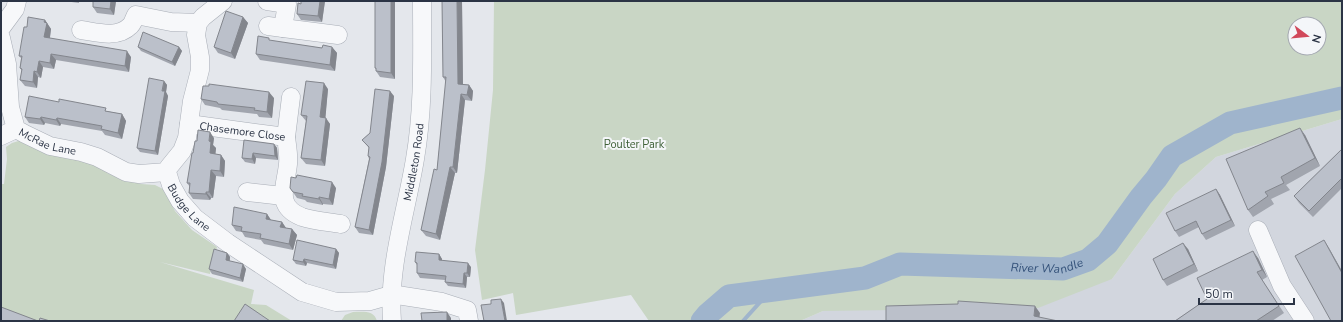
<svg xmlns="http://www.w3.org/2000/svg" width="1343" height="322" viewBox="0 0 1343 322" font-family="'Nunito Sans',sans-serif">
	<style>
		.built { fill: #d2d6de }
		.green { fill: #c9d6c5; fill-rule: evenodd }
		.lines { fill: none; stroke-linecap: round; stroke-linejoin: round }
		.stream { stroke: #9fb4cc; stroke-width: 4 }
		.river { stroke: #9fb4cc; stroke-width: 23 }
		.minor-casing { stroke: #a9aeb7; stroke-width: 19 }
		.minor { stroke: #f7f8fa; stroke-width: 18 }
		.wall { fill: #a1a5ae }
		.shaded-wall { fill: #83868d }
		.building { fill: #bbc0ca; stroke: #83868d }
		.labels { text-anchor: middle; stroke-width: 4; stroke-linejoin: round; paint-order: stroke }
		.street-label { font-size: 11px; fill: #2b3445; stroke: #f4f6f9 }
		.park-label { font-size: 11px; fill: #3f6138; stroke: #f4f6f9 }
		.water-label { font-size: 12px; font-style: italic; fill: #34527a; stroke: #f4f6f9 }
	</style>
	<rect width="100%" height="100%" fill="#e4e7ec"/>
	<path class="built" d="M1342 119V321H800L823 311 1112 279 1175 194 1216 157Z"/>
	<path class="green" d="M494 1H1342V119L1216 157 1175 194 1112 279 1038 308 823 311 800 321H649L631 295 516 315 513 293 482 300 475 250 485 170 493 90ZM1295 24H1319V48H1295Z
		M25 139 71 157 109 170 107 173 122 179 141 184 155 185 163 189 175 211 192 230 217 247 210 274 160 262 254 290 251 304 266 305 292 321H1V184H4L7 159 6 147 12 143Z
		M353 312C363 312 374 310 377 321H341L345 315Z"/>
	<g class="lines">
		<path class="stream" d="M743 321 771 290"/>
		<path class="river" id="s1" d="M702 321 707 315 729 296 865 278 900 264 1063 269 1088 260 1107 244 1141 197 1156 179 1172 156 1230 123 1342 98"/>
		<g class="minor-casing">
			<g id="minor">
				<path id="s2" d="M223 1 203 17 198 23 196 35 200 57V70L192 101 187 138 182 151 169 167 167 172 171 185 180 201 195 218 228 243 302 292 336 302 370 301 391 295H397L442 302 467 310 469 321"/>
				<path d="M267 1 287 4 283 28 268 26"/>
				<path d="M1 28 15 9 17 1"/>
				<path d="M283 28 338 35"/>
				<path d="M81 30C96 32 117 39 130 26 133 24 134 18 136 15L171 22 198 23"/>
				<path id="s3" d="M1 38 7 64 10 107 16 129 25 134 50 146 81 152 97 157 126 172 139 174 167 172"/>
				<path id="s4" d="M189 124 286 137C287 146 289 155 288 164 286 186 274 206 302 217 314 221 329 222 341 224"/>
				<path d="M1 136 16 129"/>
				<path d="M286 137 291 97"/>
				<path d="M247 192 283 196"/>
				<path d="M1258 230 1282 286 1305 321"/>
				<path id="s5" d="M392 321C388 266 406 213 415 159 424 107 422 53 422 1"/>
			</g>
		</g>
		<use href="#minor" class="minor"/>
	</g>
	<path class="wall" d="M64 1H79V3Z
		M93 1H116L114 15 97 13 93 7Z
		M301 1H325L322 22 301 20 297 14 301 4Z
		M375 1H395V79L380 77 376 71V69L375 68Z
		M442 1H462L463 84 469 85 473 91 472 101 465 100 457 173H455L440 240 426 236 421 230 437 170 446 82 443 77Z
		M243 17 248 23 235 59 218 53 214 47Z
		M45 20 51 29 50 38 131 57 129 72 56 60 54 69 43 67 41 78 38 77 37 88 25 86 20 80 22 71 20 68 21 58 19 56 27 27Z
		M271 41 322 48 332 47 337 53 335 71 260 60 256 54Z
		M138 47H179L182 51 175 66 141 51Z
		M164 81 167 85 166 92 168 96 158 155 140 152 137 148Z
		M328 89 325 118 330 124 325 166 306 164 301 158 306 121 301 115Z
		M394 96 386 167 373 235 359 233 355 227 369 159 368 156 369 148 362 140 370 133Z
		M274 98 272 118 259 117 257 114 222 110 220 108 205 105 201 99Z
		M59 102 122 114 126 121 122 139 105 135 102 131 61 124 60 126 45 123 44 125 29 123 25 117Z
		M1305 135 1320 166 1286 185 1290 190 1271 199 1274 204 1253 217 1248 210Z
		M214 138 213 145 216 148 215 154 221 155 225 161 224 177 216 176 213 198H211L210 200 193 199 189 193 190 187 187 183 193 153Z
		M274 144 277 148 278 160 256 158 255 164 245 162 242 158Z
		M1342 149V188L1313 217 1299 203 1294 196Z
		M290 188H336L333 205 323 204V205L307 202 305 200 297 198Z
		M1216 189 1220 195 1235 226 1206 240 1202 234 1199 227 1179 237 1175 231Z
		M267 214 271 220 282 222 286 228 292 229 297 235 293 250 264 244 261 240 245 237 242 232 236 231 232 225Z
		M336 249 339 253 336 269 307 263 306 266 296 264 293 260Z
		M1188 249 1198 271 1167 286 1163 280Z
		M227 253 230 257V261L246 269 243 282 212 274 209 269Z
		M439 254 442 259V261L471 267 470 277H467L466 288 448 286 445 282V280L420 278 417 273V265L415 262Z
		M1258 258 1267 277 1262 280 1284 313 1272 321H1175L1207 299Z"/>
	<path class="shaded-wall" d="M111 1H116L114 15 110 9Z
		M320 1H325L322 22 318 16Z
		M391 1H395V79L391 73Z
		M457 1H462L463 90 458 84Z
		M243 17 248 23 235 59 231 53Z
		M45 20 51 29 49 43 44 37Z
		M179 47 182 51 175 66 172 62Z
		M332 47 337 53 335 71 330 65Z
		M127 51 131 57 129 72 125 66Z
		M51 54 56 60 54 69 50 63Z
		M39 61 43 67 41 78 37 72Z
		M34 71 38 77 37 88 33 82Z
		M164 81 167 85 166 92 168 96 158 155 155 151Z
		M324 83 328 89 325 123 320 117Z
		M469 85 473 91 472 101 467 95Z
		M390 91 394 96 386 167 373 235 369 230Z
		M269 92 274 98 272 118 267 112Z
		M461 94 465 100 457 173 453 167Z
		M122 114 126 121 122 139 118 133Z
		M41 117 45 123 44 125 40 119Z
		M57 118 61 124 60 126 56 120Z
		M326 118 330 124 325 166 321 160Z
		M1300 128 1305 135 1320 166 1315 158Z
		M210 132 214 138 213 145 216 148 215 159 210 153 209 141Z
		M274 144 277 148 278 160 275 156Z
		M253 153 256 158 255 164 252 159Z
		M221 155 225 161 224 177 220 171Z
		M450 167 455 173 440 240 436 234Z
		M211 170 216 176 213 198 209 192Z
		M332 182 336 188 333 205 329 199Z
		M1216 189 1220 195 1235 226 1231 220Z
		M206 192 211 198 210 200 206 194Z
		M319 197 323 204V205L319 199Z
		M267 214 271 220 266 219Z
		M282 222 286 228 280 227Z
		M292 229 297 235 293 250 289 244Z
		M1324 240 1329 248 1342 271V273Z
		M1183 243 1188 249 1198 271 1194 264Z
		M336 249 339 253 336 269 333 265Z
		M1253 251 1258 258 1267 277 1262 270Z
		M227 253 230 257 229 264 226 260Z
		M439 254 442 259V265L439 260Z
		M304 259 307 263 306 266 303 262Z
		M468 263 471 267 470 277 467 273Z
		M243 264 246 269 243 282 240 278Z
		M464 273 467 277 466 288 463 284Z
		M501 299 504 303 507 321H505Z
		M1035 306 1040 313 1039 321 1034 316Z
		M447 312 451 318V321H447Z"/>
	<path class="building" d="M93 1H111L110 9 93 7Z
		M301 1H320L318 16 297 14 298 3 301 4Z
		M375 1H391V73L376 71V68H375Z
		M442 1H457L458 84 469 85 467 95 461 94 453 167H450L436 234 421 230 434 169 437 170 446 77H443Z
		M226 11 243 17 231 53 214 47Z
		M28 17 45 20 44 22 47 23 44 37 127 51 125 66 51 54 50 63 39 61 37 72 34 71 33 82 20 80 22 69 20 68 22 56H19L24 27H27Z
		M143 32 179 47 172 62 138 47Z
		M258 36 269 38V40L322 48 323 45 332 47 330 65 256 54Z
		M149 78 164 81 162 91H165L155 151 137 148Z
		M306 81 324 83 320 117 326 118 321 160 301 158 307 116 301 115Z
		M209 84 269 92 267 112 254 110 255 108 218 104 217 102 201 99 203 86H209Z
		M375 89 390 91 382 162 369 230 355 227 370 157 368 156 369 147 362 140 370 133Z
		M29 96 59 102V99L106 108 105 111 122 114 118 133 101 129 102 126 57 118 56 120 41 117 40 119 25 117Z
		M1300 128 1315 158 1281 177 1284 183 1265 192 1268 196 1248 210 1226 159Z
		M198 130 210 132 209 141 211 142 210 153 221 155 220 171 211 170 209 192H206V194L189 193 190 183H187L192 153H193L195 141H197Z
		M244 140 274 144 275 156 253 153 252 159 242 158Z
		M1342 149V178L1309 211 1294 196Z
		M297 175 332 182 329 199 319 197V199L302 196 303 194 293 192 290 188 291 177 296 178Z
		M1216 189 1231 220 1202 234 1196 221 1175 231 1166 213Z
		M234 207 267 214 266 219 282 222 280 227 292 229 289 244 260 238 261 234 241 231 242 227 232 225Z
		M297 240 336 249 333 265 304 259 303 262 293 260Z
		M1324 240 1342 273V321H1331L1295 256Z
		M1183 243 1194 264 1163 280 1153 259Z
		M214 249 227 253 226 260 243 264 240 278 209 269Z
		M1253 251 1262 270 1257 272 1279 306 1256 321H1175L1207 299 1197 278Z
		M416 252 439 254V260L468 263 467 273H464L463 284 445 282 446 276 417 273V263L415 262Z
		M501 299 505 321H484L481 305 491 304V300Z
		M958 301 1035 306 1034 316 1058 321H886V306L958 304Z
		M245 304 270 321H234Z
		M1 307 38 321H1Z
		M447 312V321H422L421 313Z
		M40 318 50 321H39Z"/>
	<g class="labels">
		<g class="street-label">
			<text dy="4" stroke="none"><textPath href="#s4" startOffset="54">Chasemore Close</textPath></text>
			<text dy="4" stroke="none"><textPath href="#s3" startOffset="127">McRae Lane</textPath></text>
			<text dy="4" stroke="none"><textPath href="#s5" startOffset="161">Middleton Road</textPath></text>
			<text dy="4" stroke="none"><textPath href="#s2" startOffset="233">Budge Lane</textPath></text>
		</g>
		<g class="park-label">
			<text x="634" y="148">Poulter Park</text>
		</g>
		<g class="water-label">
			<text dy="4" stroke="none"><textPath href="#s1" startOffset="359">River Wandle</textPath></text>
		</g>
	</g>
	<rect width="1343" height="322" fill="none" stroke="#2b3445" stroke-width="4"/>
	<g transform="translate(1307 36) rotate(106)"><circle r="19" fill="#f4f6f9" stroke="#a4a8b1"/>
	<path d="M0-3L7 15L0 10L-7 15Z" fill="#d1495b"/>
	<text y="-6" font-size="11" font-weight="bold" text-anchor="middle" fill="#2b3445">N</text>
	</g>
	<path d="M1199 298v6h95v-6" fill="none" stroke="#2b3445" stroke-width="2"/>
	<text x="1205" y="298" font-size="12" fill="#2b3445" stroke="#f4f6f9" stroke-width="3" paint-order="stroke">50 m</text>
</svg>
